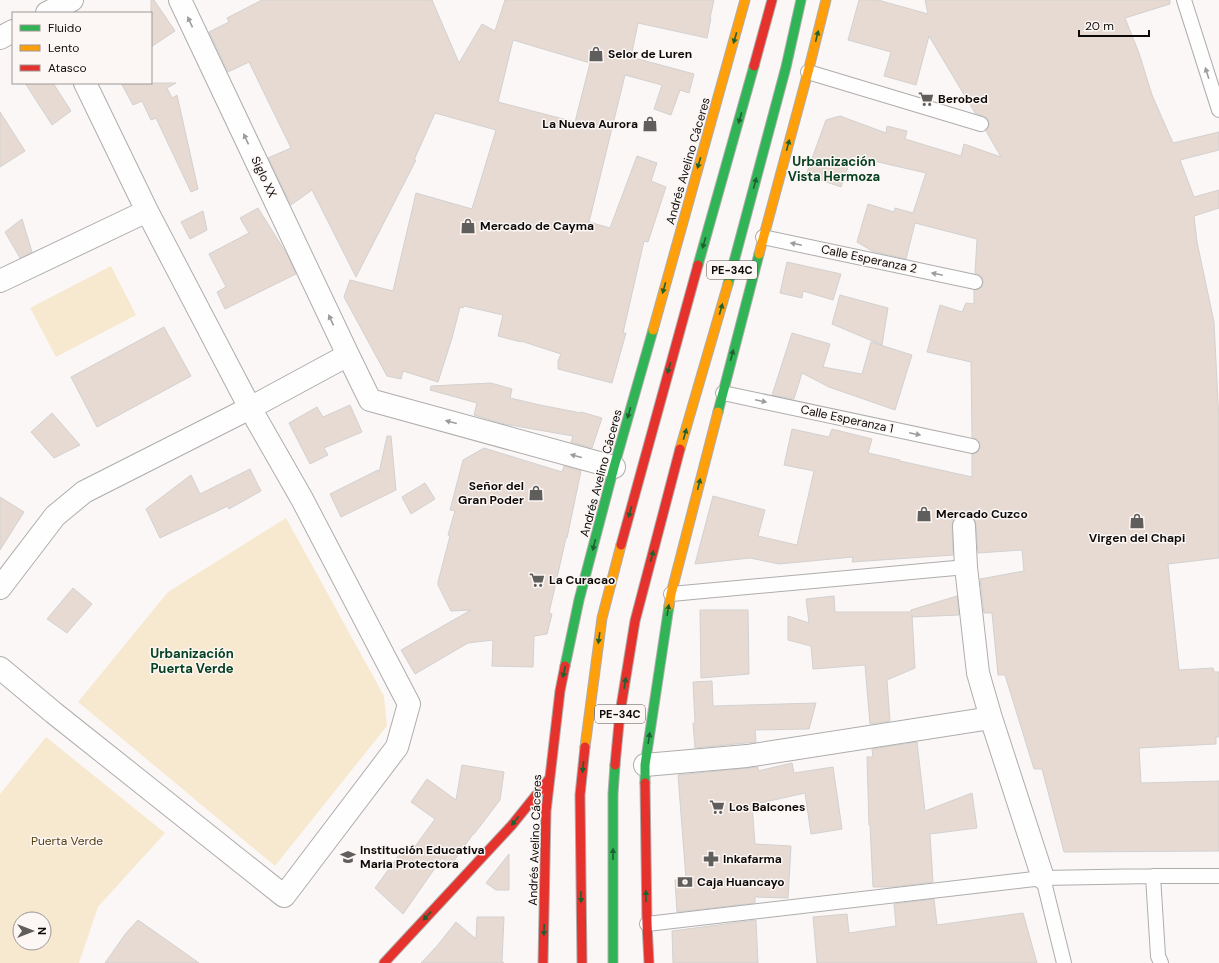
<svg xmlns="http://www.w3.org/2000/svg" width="1219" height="963" viewBox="0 0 1219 963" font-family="'DM Sans',sans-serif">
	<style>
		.green { fill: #f7e9cf; fill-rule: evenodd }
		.building { fill: #e6dad2; stroke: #d3d1d0; fill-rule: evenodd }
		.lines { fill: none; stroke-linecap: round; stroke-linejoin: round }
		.lane-casing { stroke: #afadac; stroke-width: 16 }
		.street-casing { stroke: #afadac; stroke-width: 24 }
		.fast-casing { stroke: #afadac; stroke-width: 11 }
		.slow-casing { stroke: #afadac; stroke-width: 11 }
		.jam-casing { stroke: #afadac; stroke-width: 11 }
		.lane { stroke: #fefefe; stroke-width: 14 }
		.street { stroke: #fefefe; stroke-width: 22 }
		.fast { stroke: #30b455; stroke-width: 9 }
		.slow { stroke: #ff9f0a; stroke-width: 9 }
		.jam { stroke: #e5322d; stroke-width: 9 }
		.oneway { fill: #9e9d9c }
		.oneway2 { fill: #1e6030 }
		.labels { text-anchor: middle; stroke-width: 3; stroke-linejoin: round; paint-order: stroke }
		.shield { fill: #fcf6f4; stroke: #555250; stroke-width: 1 }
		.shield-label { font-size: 11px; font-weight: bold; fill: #0d0b0a }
		.poi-label { font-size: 12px; font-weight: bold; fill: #0d0b0a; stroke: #fcf6f4; text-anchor: start }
		.street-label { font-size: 12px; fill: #0d0b0a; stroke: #fcf6f4 }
		.park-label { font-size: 12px; fill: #533f10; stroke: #fcf6f4 }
		.neighbourhood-label { font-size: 13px; font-weight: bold; fill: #064121; stroke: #fcf6f4 }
	</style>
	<rect width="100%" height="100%" fill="#faf7f6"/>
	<path class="green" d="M111 266 136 315 56 357 30 308Z
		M286 518 384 696 387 726 275 866 78 702 168 592Z
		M46 737 165 833 98 907 79 963H0V794ZM20 919H44V943H20Z"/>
	<path class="building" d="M151 0H154L175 31 151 47Z
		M262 0H432L459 63 482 24 495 31 505 0H714L710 18H711L707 38 638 23 631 57 694 74 689 93 680 90 671 115 654 109 662 85 625 75 589 222 610 228 637 156 657 163 651 181 666 187 648 242 644 241 623 333H626L612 383 558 369V361L561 354 521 341V342L498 336 503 315 464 306 463 308 460 307 452 338 438 382 403 371 401 379 387 376 344 297 350 280 393 291 416 193 472 209 496 130 435 113 414 160H416L356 277 312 190 291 205 268 158 291 148 249 62 228 72 209 32 229 22 227 18ZM513 40 590 63 575 122 498 102Z
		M859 0H878L928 14 925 0H1170V4L1125 18 1139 53 1152 95 1173 143 1219 132V150L1180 160 1194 197 1219 190V208L1194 216 1197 242 1214 322 1219 421V558L1168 564 1179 670 1213 668 1214 672H1219V737H1216V744L1139 748 1141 783 1219 781V851L1064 852 1042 769H1034L1005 675H998L992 613H984L980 579 1024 571 1022 550 978 553 976 525 975 520 970 515 963 514 957 516 953 521 952 527 953 555 852 562 853 557 779 564 750 558 695 564 713 496 765 510 758 536 797 545 814 471 784 465 792 429 829 437 832 429 872 439 868 453 900 460V461L972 477V454L978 452 980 447V444L978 440 972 437 971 362 927 352 940 305 962 312 966 303 974 304V290L981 288 983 284V280L981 276 975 273 977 239 915 223 906 259 872 251 857 242 868 204 894 212 895 208 913 213 926 173 852 156 841 187 806 175 826 120 840 116 886 133 887 126 907 131 905 139 961 156 964 144 1001 157 986 131 989 126V122L987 118 983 116 975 113 929 36 916 85 884 76 891 52 848 40Z
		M25 83H53L71 111 52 125Z
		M121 83H176L167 88 172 98 177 95 198 189 191 192 156 118 151 120 142 101 133 105Z
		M0 112 25 151 0 167Z
		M258 208 288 256 296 274 225 309 217 292 226 287 209 254 249 233 240 218Z
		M203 211 207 230 190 239 181 222Z
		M22 219 32 252 20 258 5 232Z
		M787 262 841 274 833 300 803 291 802 298 780 293Z
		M840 295 888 308 882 345 832 324Z
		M164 327 191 376 97 427 71 377Z
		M792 333 830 344 823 367 862 374 871 342 912 355 895 410 829 387 802 373 794 399 772 395Z
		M491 383 512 389 510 398 540 405 581 413V412L602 418 592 448 571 442 573 436 504 424 474 415 477 403 430 390 431 386Z
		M350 405 362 432 324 448 328 455 310 464 289 423 317 407 323 417Z
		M52 413 80 445 54 458 31 432Z
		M387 436H391L396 490 341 517 330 494 378 470 379 473Z
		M484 448 562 472 564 466 581 471 567 538H566L549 613 552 614 547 634 534 636 533 667 492 666 493 640 468 643 415 674 401 650 471 610 451 611 438 585V582L450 536 448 535 455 511 450 510 463 460Z
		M250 469 261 491 229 509 228 506 160 538 146 509 191 475 200 494Z
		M425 483 435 499 411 514 402 497Z
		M0 497 24 512 0 550Z
		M73 588 92 604 67 633 47 619Z
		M834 596 835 612H911V610L957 596 959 615 912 617V615L915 668 887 680 890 721 870 724 865 665 813 669 811 646 788 640V616L809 623 806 599Z
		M700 610H748L749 674 701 678Z
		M712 681 713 706 816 703 809 729 755 730 756 742 695 748 693 723H695L693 682Z
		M917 742 925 811 972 793 977 828 930 834 933 882 892 887H873L870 825H869L867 757H873L872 749Z
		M792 763 794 773 833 767 842 829 811 834 805 793 752 805 755 844 791 846 788 898 755 897V903L677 912 675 880 686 879 678 775 758 767V771Z
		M462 765 504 772 500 800 474 834H473L451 865 442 858 403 914 375 888 405 847 411 852 435 819 411 802 427 779 456 800Z
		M509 854V890H496L486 883Z
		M934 899 937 925 1023 913 1037 963H817L813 917 847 914 849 933 896 926 894 904Z
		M477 917H504L502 961 504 963H421L437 946 456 922 476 939Z
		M138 920 158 934 199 963H105L126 933Z
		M756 920 758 963H673L672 931Z"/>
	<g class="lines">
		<g class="lane-casing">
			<path id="lane" d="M1184 0 1219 110
				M808 72 981 124
				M763 237 975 282
				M723 393 972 446
				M671 594 966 567
				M1153 876 1158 956 1161 963
				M1043 878 1064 963
				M647 924 1043 878 1153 876H1219"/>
		</g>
		<g class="street-casing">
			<path id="street" d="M180 0 348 355 370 400 614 467
				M47 13 72 0
				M0 38 13 31
				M0 281 147 211
				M964 526 966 567 978 673 991 718 1043 878
				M0 588 55 516 84 492 250 408 348 355
				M0 668 54 713 284 896 397 747 409 704 302 499 250 408 147 211 85 83
				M645 765 747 756 991 718"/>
		</g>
		<g class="fast-casing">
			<path id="fast" d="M698 265 754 66
				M728 284 786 67 801 0
				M718 412 759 254
				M565 666 579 600 614 467 653 330
				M645 783V765L669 606
				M613 963V794L615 765"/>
		</g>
		<g class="slow-casing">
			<path id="slow" d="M759 254 808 72 826 0
				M653 330 745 0
				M680 449 728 284
				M669 606 671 594 718 412
				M585 747 602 618 621 545"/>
		</g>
		<g class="jam-casing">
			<path id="jam" d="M754 66 772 0
				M621 545 698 265
				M615 765 620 713 635 621 680 449
				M645 783 647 924 649 963
				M384 963 512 825 549 779
				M543 963 546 811 560 691 565 666
				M582 963 580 795 585 747"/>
		</g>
		<use href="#lane" class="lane"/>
		<use href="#street" class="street"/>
		<use href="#fast" class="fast"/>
		<use href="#slow" class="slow"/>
		<use href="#jam" class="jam"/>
	</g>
	<defs><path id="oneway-solid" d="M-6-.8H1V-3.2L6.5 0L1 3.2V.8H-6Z"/></defs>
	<g class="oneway">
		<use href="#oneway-solid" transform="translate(190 22) rotate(-115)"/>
		<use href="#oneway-solid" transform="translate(1207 73) rotate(-108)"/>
		<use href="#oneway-solid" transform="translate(246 139) rotate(-115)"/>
		<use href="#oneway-solid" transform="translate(796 244) rotate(-168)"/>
		<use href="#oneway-solid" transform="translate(937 274) rotate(-168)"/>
		<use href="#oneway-solid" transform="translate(331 320) rotate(-115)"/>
		<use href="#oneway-solid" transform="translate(761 401) rotate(12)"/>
		<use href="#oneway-solid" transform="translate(451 422) rotate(-165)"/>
		<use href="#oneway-solid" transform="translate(915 434) rotate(12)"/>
		<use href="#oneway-solid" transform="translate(576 456) rotate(-165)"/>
	</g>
	<g class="oneway2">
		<use href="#oneway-solid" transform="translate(817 36) rotate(-76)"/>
		<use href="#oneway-solid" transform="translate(735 38) rotate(106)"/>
		<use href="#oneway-solid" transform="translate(740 118) rotate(106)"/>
		<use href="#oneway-solid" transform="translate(788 145) rotate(-75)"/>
		<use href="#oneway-solid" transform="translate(699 163) rotate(106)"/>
		<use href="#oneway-solid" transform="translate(755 183) rotate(-75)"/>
		<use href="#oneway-solid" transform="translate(704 243) rotate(106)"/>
		<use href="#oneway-solid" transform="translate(664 288) rotate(106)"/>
		<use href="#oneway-solid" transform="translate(721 309) rotate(-74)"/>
		<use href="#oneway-solid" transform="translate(732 355) rotate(-75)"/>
		<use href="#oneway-solid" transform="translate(669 368) rotate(105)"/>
		<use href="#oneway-solid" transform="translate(629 413) rotate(106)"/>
		<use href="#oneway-solid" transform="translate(685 434) rotate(-74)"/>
		<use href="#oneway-solid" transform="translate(699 484) rotate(-76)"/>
		<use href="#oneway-solid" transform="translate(630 512) rotate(105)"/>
		<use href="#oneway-solid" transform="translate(594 545) rotate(104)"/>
		<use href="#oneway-solid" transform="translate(652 556) rotate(-75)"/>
		<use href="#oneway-solid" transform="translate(668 610) rotate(-81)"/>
		<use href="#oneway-solid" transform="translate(599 638) rotate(98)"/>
		<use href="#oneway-solid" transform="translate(564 672) rotate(102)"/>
		<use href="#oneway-solid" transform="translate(625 683) rotate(-81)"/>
		<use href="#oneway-solid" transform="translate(649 738) rotate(-81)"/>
		<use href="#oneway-solid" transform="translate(583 767) rotate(96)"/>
		<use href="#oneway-solid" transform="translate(515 821) rotate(129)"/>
		<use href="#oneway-solid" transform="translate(613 854) rotate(-90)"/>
		<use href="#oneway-solid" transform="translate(646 896) rotate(-91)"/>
		<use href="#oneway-solid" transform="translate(581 897) rotate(89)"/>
		<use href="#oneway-solid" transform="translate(427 916) rotate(133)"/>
		<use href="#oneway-solid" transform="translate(544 930) rotate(92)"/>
	</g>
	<defs>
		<g id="shop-bare" transform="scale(1.2)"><path d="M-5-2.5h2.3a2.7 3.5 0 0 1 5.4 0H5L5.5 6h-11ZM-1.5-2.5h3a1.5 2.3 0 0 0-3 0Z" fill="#605e5d" stroke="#fcf6f4" stroke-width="2.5" paint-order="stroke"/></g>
		<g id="supermarket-bare" transform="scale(1.2)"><path d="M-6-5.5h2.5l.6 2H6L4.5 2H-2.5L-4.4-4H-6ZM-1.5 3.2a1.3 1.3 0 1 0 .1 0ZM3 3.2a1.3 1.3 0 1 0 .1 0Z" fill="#605e5d" stroke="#fcf6f4" stroke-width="2.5" paint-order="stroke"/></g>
		<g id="school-bare" transform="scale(1.2)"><path d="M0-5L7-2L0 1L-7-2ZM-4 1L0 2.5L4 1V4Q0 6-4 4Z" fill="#605e5d" stroke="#fcf6f4" stroke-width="2.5" paint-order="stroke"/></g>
		<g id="pharmacy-bare" transform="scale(1.2)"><path d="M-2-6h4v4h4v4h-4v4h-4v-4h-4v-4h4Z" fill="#605e5d" stroke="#fcf6f4" stroke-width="2.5" paint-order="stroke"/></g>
		<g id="bank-bare" transform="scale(1.2)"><path d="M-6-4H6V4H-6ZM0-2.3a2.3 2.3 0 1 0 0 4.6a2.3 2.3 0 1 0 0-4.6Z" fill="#605e5d" stroke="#fcf6f4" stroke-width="2.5" paint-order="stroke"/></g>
	</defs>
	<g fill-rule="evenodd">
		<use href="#shop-bare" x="596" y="54"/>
		<use href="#supermarket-bare" x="926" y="99"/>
		<use href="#shop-bare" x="650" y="124"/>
		<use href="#shop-bare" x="468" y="226"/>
		<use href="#shop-bare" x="536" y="493"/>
		<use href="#shop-bare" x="924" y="514"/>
		<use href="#shop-bare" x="1137" y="521"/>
		<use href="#supermarket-bare" x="537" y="580"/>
		<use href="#supermarket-bare" x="717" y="807"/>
		<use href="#school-bare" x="348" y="857"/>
		<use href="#pharmacy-bare" x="711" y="859"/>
		<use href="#bank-bare" x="685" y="882"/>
	</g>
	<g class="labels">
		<g class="shield">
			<rect x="707" y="261" width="50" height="18" rx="3"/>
			<rect x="595" y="705" width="50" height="18" rx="3"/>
		</g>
		<g class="shield-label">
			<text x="732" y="274">PE-34C</text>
			<text x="620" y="718">PE-34C</text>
		</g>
		<g class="poi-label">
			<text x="608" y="58">Selor de Luren</text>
			<text x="938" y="103">Berobed</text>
			<text x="638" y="128" text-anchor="end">La Nueva Aurora</text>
			<text x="480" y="230">Mercado de Cayma</text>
			<text x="524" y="490" text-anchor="end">Señor del<tspan x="524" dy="14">Gran Poder</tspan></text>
			<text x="936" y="518">Mercado Cuzco</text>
			<text x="1137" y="542" text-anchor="middle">Virgen del Chapi</text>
			<text x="549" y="584">La Curacao</text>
			<text x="729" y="811">Los Balcones</text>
			<text x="360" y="854">Institución Educativa<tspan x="360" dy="14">Maria Protectora</tspan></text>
			<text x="723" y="863">Inkafarma</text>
			<text x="697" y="886">Caja Huancayo</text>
		</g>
		<g class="street-label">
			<text transform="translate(688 161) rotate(-74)" y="4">Andrés Avelino Cáceres</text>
			<text transform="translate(264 177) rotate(65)" y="4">Siglo XX</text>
			<text transform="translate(869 259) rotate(12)" y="4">Calle Esperanza 2</text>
			<text transform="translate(847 419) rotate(12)" y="4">Calle Esperanza 1</text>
			<text transform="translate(601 473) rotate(-75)" y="4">Andrés Avelino Cáceres</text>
			<text transform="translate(535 840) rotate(-88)" y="4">Andrés Avelino Cáceres</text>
		</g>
		<g class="park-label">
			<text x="67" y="845">Puerta Verde</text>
		</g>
		<g class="neighbourhood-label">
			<text x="834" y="166">Urbanización<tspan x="834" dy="15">Vista Hermoza</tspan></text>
			<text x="192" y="658">Urbanización<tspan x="192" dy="15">Puerta Verde</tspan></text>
		</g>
	</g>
	<rect x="12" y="12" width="140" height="72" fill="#fcf6f4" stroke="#9c9896"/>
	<rect x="20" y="25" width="20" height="6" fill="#30b455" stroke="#9c9896"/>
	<text x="48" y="32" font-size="12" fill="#0d0b0a">Fluido</text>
	<rect x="20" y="45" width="20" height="6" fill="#ff9f0a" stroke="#9c9896"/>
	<text x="48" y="52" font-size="12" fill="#0d0b0a">Lento</text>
	<rect x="20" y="65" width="20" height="6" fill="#e5322d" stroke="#9c9896"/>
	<text x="48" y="72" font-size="12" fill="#0d0b0a">Atasco</text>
	<g transform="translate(32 931) rotate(90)"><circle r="19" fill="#fcf6f4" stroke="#9c9896"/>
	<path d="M0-3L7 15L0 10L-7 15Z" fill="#605e5d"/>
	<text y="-6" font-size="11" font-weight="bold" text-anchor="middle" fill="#0d0b0a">N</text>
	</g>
	<path d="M1079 30v6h70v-6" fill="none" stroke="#0d0b0a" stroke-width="2"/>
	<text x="1085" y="30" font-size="12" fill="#0d0b0a" stroke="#fcf6f4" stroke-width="3" paint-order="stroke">20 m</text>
</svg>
